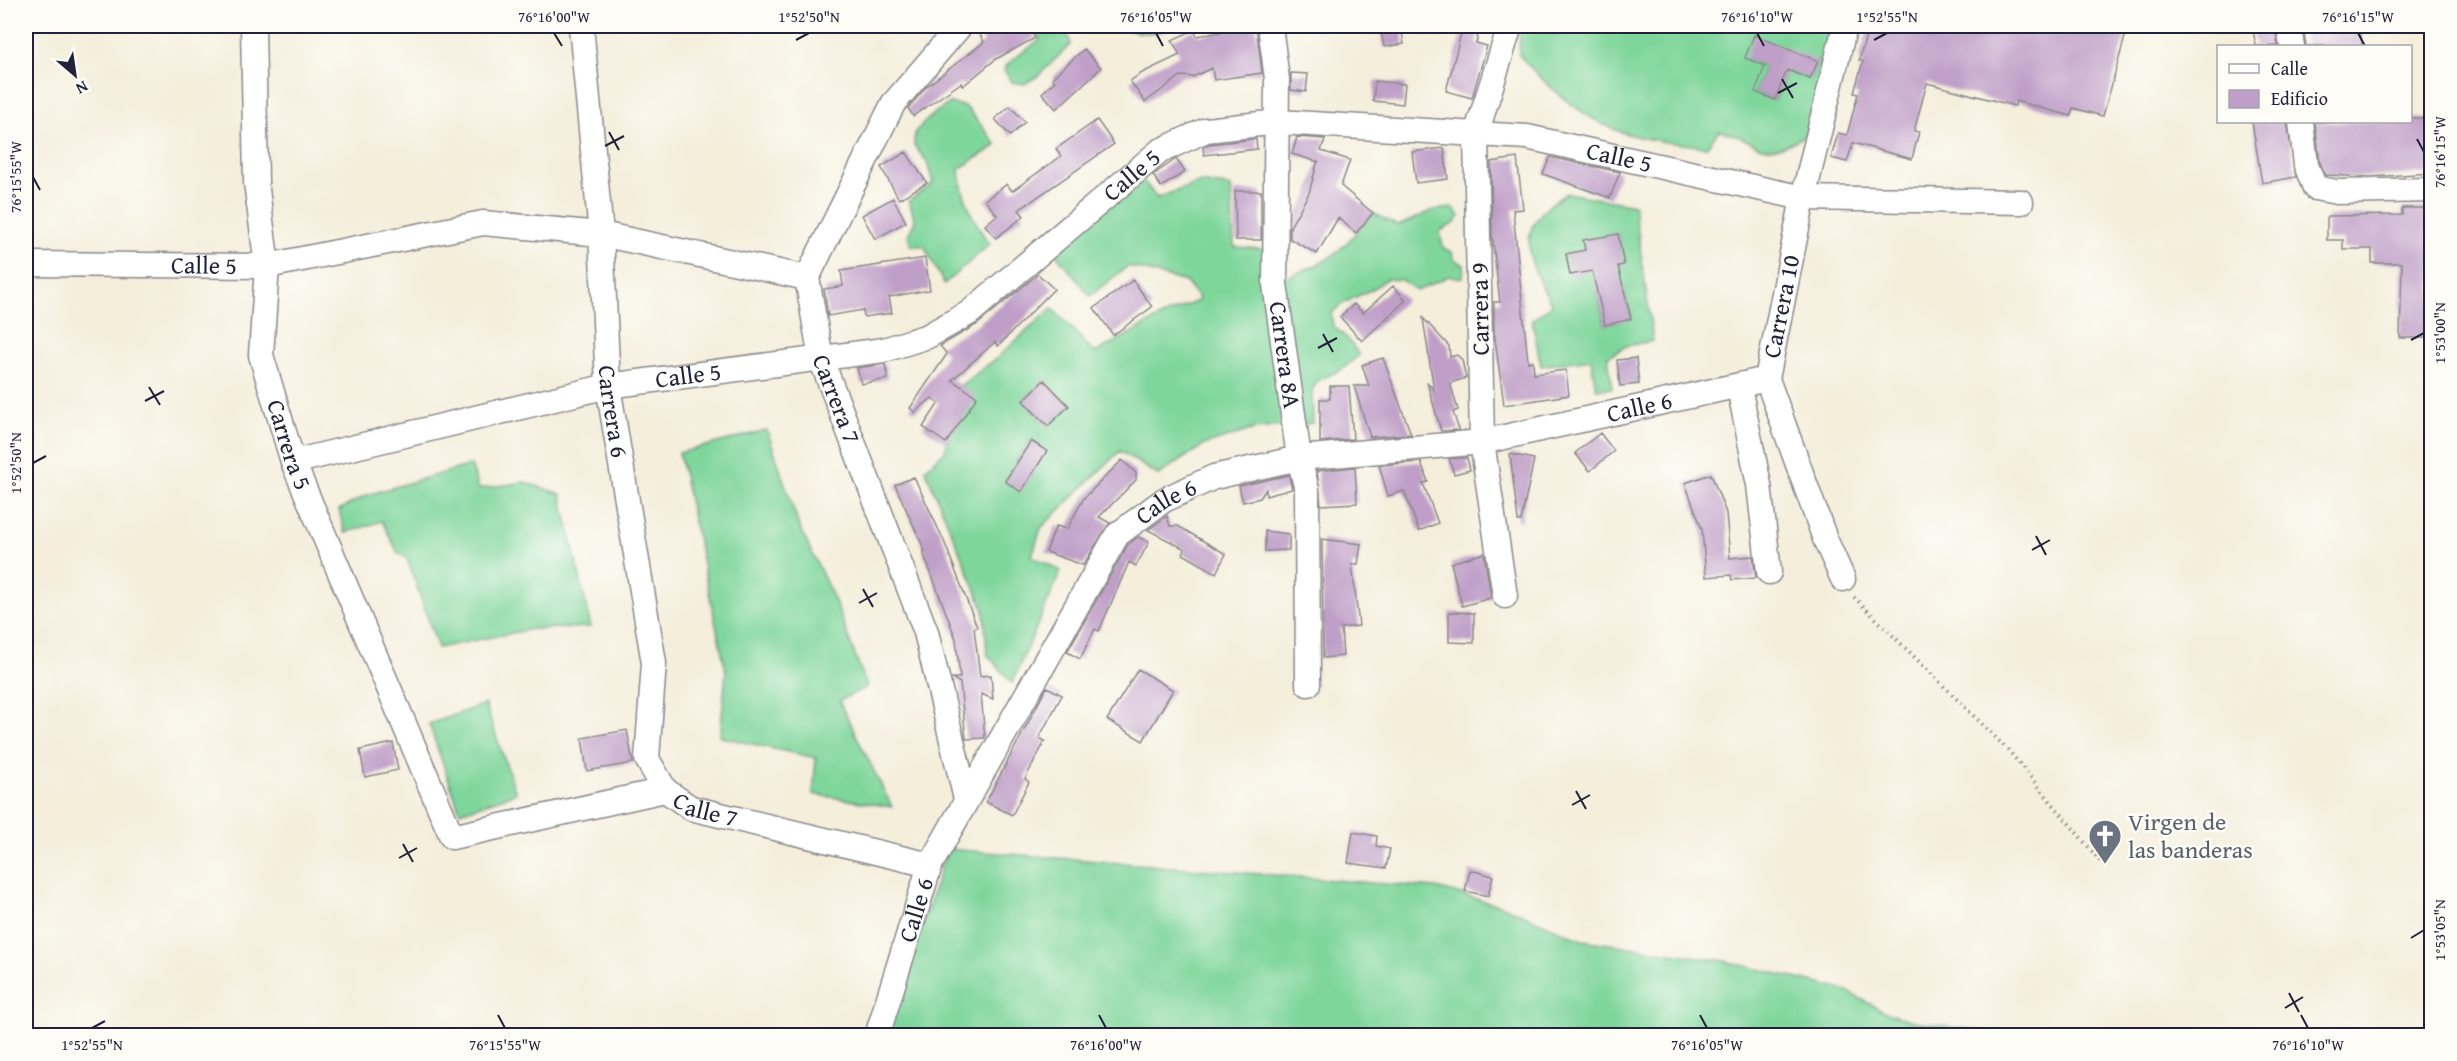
<svg xmlns="http://www.w3.org/2000/svg" width="2457" height="1061" viewBox="0 0 2457 1061" font-family="'Gentium Book Plus',serif">
	<style>
		.grass { fill: #7fd69b; stroke: #507c6b; stroke-width: 1.5; fill-rule: evenodd }
		.building { fill: #bf9fc8 }
		.lines { fill: none; stroke-linecap: round; stroke-linejoin: round }
		.minor-casing { stroke: #8b888b; stroke-width: 27 }
		.path { stroke: #8b888b; stroke-width: 4; stroke-dasharray: 1.5 4.5; stroke-linecap: butt }
		.minor { stroke: #fff; stroke-width: 24 }
		.ticks { fill: none; stroke: #22223b; stroke-width: 2 }
		.labels { text-anchor: middle; stroke-width: 5; stroke-linejoin: round; paint-order: stroke }
		.street-label { font-size: 24px; fill: #22223b; stroke: #fdfcf7 }
		.worship-label { font-size: 24px; fill: #5b616d; stroke: #fdfcf7; text-anchor: start }
		.neatline { fill: none; stroke: #22223b; stroke-width: 2 }
		.ticks-label { font-size: 15px; text-anchor: middle; fill: #22223b }
	</style>
	<rect width="100%" height="100%" fill="#fdfcf7"/>
	<filter id="ink" filterUnits="userSpaceOnUse"><feTurbulence type="fractalNoise" baseFrequency=".0167" numOctaves="2"/><feDisplacementMap in="SourceGraphic" scale="12" xChannelSelector="R" yChannelSelector="G"/><feConvolveMatrix kernelMatrix="1 2 1 2 8 2 1 2 1" color-interpolation-filters="sRGB"/></filter>
	<filter id="wash" filterUnits="userSpaceOnUse"><feTurbulence type="fractalNoise" baseFrequency=".008" numOctaves="4" result="noise"/><feDisplacementMap in="SourceGraphic" scale="24" xChannelSelector="R" yChannelSelector="G"/><feGaussianBlur stdDeviation="1.35" result="paint"/><feColorMatrix in="noise" values="0 0 0 0 0 0 0 0 0 0 0 0 0 0 0 0 0 1.4 0 .05"/><feComposite in="paint" operator="in"/></filter>
	<g filter="url(#wash)">
		<rect width="100%" height="100%" fill="#f4eedb"/>
		<path class="grass" d="M1035 26H1065L1071 44 1038 76 1024 84 1012 82 1004 70C1012 56 1028 51 1040 39Z
			M1117 26H1174C1156 36 1137 34 1117 26Z
			M1520 26H1840L1807 134C1758 164 1765 140 1719 131L1707 147C1673 143 1635 140 1604 125 1572 108 1543 82 1519 55ZM1746 58 1818 61 1810 79 1787 70 1775 100 1755 92 1765 66Z
			M950 103 966 107 997 145 959 169C962 197 973 222 990 244L944 284 924 246H911L908 235 915 221 909 201 933 183 927 162 914 145 915 132 933 114Z
			M1131 165 1157 198 1201 182 1231 187 1234 247 1264 249 1283 280C1297 271 1313 268 1326 260 1345 248 1358 230 1373 213L1398 226 1434 210 1453 208 1460 216 1455 223 1440 231 1443 248 1452 252 1453 259 1464 265 1463 278 1449 276 1417 291 1402 280 1386 279C1370 295 1345 297 1331 314L1333 326 1349 340 1359 355 1341 370 1318 380 1312 390 1313 423 1254 429 1204 445 1158 475 1120 451 1041 528 1032 556 1061 571 1012 683 987 654 984 610 925 469 945 451 960 386 997 358 1052 308 1095 353 1160 317 1200 300 1186 282 1128 266 1090 296 1043 238ZM1044 380 1069 406 1048 426 1023 401ZM1030 441 1046 451 1021 491 1005 481Z
			M1567 193 1634 205 1653 341 1626 346 1608 356 1612 388 1596 389 1591 359 1541 366 1532 320 1552 305C1525 256 1512 227 1567 193ZM1618 234 1623 265 1570 274 1567 254 1585 250 1584 240ZM1623 286 1631 318 1605 325 1597 292Z
			M767 430 799 526 834 599 867 687 839 701 892 807 813 794 816 758 720 737 726 671 679 453Z
			M471 465 479 489 524 482 561 494 591 627 532 629 438 648 407 558 398 553 382 521 345 533 339 510 367 495Z
			M485 704 516 793 460 812 429 724Z
			M947 849 1436 888 1503 906 1582 940 1725 961 1844 990 1889 1014 1921 1023 1990 1032 1996 1035 886 1036Z"/>
		<g id="blocks">
			<path class="building" d="M975 26H1028L1035 38 996 59 963 86 961 83 913 116 908 108 927 86 984 42Z
				M1234 26H1256L1262 73 1214 80 1212 68 1193 77 1181 76 1145 102 1130 81 1142 73 1180 55 1172 40 1194 30 1197 36 1234 30Z
				M1380 26H1401L1404 44 1384 47Z
				M1463 26H1480L1476 43 1487 46 1472 98 1446 91Z
				M1869 26H2128L2103 116 2073 108 2071 116 2016 101 2015 106 1927 83 1914 131 1919 132 1912 159 1853 143 1847 162 1831 158 1838 133 1847 135 1858 94 1854 93 1863 61 1859 60Z
				M2252 26H2275L2278 46H2256Z
				M2303 26H2360L2362 46H2306Z
				M1754 35 1818 61 1810 79 1787 70 1775 100 1755 92 1765 66 1745 58Z
				M1084 49 1101 68 1056 109 1042 93 1055 81 1052 78Z
				M1291 73 1308 74 1306 92 1291 90Z
				M1375 81 1405 84 1403 104 1373 101Z
				M1010 106 1025 122 1010 136 995 119Z
				M2410 118H2429L2432 173 2370 177 2325 175 2320 162 2315 122H2410Z
				M1097 120 1114 144 1019 210 1024 216 996 238 985 225 997 215 985 200 1007 184 1012 191 1061 156 1056 149Z
				M2252 122H2287L2296 177 2262 183Z
				M1297 137 1325 139 1321 151 1350 160 1341 186 1373 213 1356 233 1338 218 1317 254 1290 239V227L1309 193 1318 160V162L1292 154Z
				M1256 139 1257 149 1204 155 1203 147 1210 144Z
				M1444 148 1448 179 1416 183 1412 152Z
				M906 152 927 183 899 199 881 167Z
				M1550 157 1620 172 1610 198 1543 174Z
				M1517 158 1523 209 1513 210 1528 362 1533 361 1534 374 1566 370 1569 395 1504 405 1494 331V302H1500L1492 234 1491 162Z
				M1176 159 1185 172 1161 187 1153 175Z
				M1235 191H1261V240H1236Z
				M893 198 906 222 875 239 862 215Z
				M2402 208H2427L2428 213H2432V338H2400L2402 263H2372V249H2343V240H2327V216L2402 215Z
				M1618 234 1624 265 1618 266 1631 319 1605 325 1592 271 1570 275 1566 254 1585 250 1583 240Z
				M925 258 930 290 889 297 892 313 864 317 863 310 828 316 824 289 843 286 841 271Z
				M1038 274 1054 289 998 346 995 342 952 380 977 397 946 443 923 427 939 403 932 398 915 412 910 408 947 354 940 346 978 324Z
				M1133 280 1152 307 1113 335 1094 308Z
				M1393 286 1406 300 1362 341 1340 317 1354 304 1363 313Z
				M1423 318 1449 346 1450 357 1457 355 1462 360 1466 378 1450 383 1458 410 1453 412 1459 430 1441 431 1427 382 1434 390Z
				M1383 358 1411 434 1370 437 1354 386H1369L1362 365Z
				M1636 358 1639 384 1620 386 1617 360Z
				M885 364 888 379 861 384 857 368Z
				M1044 380 1069 406 1048 426 1023 401Z
				M1330 386H1349L1353 439 1320 442V399H1330Z
				M1600 433 1614 451 1590 471 1575 453Z
				M1031 441 1047 451 1021 492 1005 481Z
				M1510 454 1534 459 1521 521H1518Z
				M1467 458 1470 470 1454 474 1449 459Z
				M1122 460 1136 473V480L1099 517 1110 523 1083 565 1046 552 1056 526 1067 529 1084 498Z
				M1421 462 1428 482 1423 483 1438 523 1419 531 1404 491 1388 496 1379 465Z
				M1355 467 1357 503 1321 505 1317 471Z
				M1711 474 1726 513 1730 558 1753 556 1756 578 1732 580 1731 575 1706 577 1702 529 1685 483Z
				M1289 475 1292 489 1266 496V489L1260 498 1243 502 1239 486Z
				M914 477 944 541 977 627 974 628 980 676 991 675 993 699 981 694 985 738 966 739 960 683 952 678H960L956 639 923 552 925 551 895 485Z
				M1167 516 1170 526H1178L1226 554 1216 573 1183 554 1185 549 1148 530Z
				M1265 531 1289 534V550L1265 551Z
				M1138 537 1149 542 1136 566 1129 562 1099 631 1095 629 1080 659 1067 652 1128 545Z
				M1322 539 1361 544 1358 564H1352L1359 626 1341 628 1343 656 1323 658Z
				M1484 553 1491 598 1462 606 1451 563Z
				M1449 612 1474 613V643L1449 642Z
				M1138 669 1173 690 1143 741 1107 720Z
				M1047 687 1062 695 1039 738 1045 741 1025 779 1029 782 1012 815 986 802Z
				M627 730 633 763 587 771 582 738Z
				M393 743 398 770 365 777 360 750Z
				M1353 832 1377 836 1376 846 1390 849 1386 868 1348 863Z
				M1470 870 1493 876 1488 896 1465 891Z"/>
		</g>
	</g>
	<g filter="url(#ink)">
		<use href="#blocks" fill-opacity="0" stroke="#8b888b" stroke-width="1.5"/>
		<g class="lines">
			<g class="minor-casing">
				<g id="minor">
					<path id="s1" d="M253 26 256 182 267 266 261 355 293 462 452 837 665 790"/>
					<path id="s2" d="M581 26 601 234 608 386 654 663 647 759 665 790 691 808 930 865"/>
					<path id="s3" d="M960 26 893 104 807 278 821 359 926 632 966 799"/>
					<path id="s4" d="M1270 26 1277 79 1275 284 1299 458 1307 490 1308 684"/>
					<path d="M2289 26 2292 46"/>
					<path d="M2301 122 2306 165 2315 188 2337 192 2432 190"/>
					<path id="s5" d="M26 264 267 266 483 223 601 234 807 278"/>
					<path d="M1739 387 1759 485 1769 572"/>
					<path id="s6" d="M293 462 608 386 884 350 928 336 969 313 1160 151 1206 130 1278 122 1527 137 1803 198 2021 202"/>
					<path id="s7" d="M1843 579 1825 539 1767 379 1803 198 1845 26"/>
					<path d="M1505 596 1482 442 1476 134 1510 26"/>
					<path id="s8" d="M877 1036 930 865 1117 535 1164 500 1214 477 1299 458 1482 442 1767 379"/>
				</g>
			</g>
			<path class="path" d="M1854 597 2008 750 2101 862"/>
			<use href="#minor" class="minor"/>
		</g>
	</g>
	<path class="ticks" d="M554 33 562 46M1156 33 1163 46M1757 33 1764 46M2358 33 2365 46M796 40 809 33M1874 40 1887 33M1782 79 1793 98M1778 93 1797 83M609 132 619 150M2417 139 2424 152M605 146 624 136M33 177 40 190M1323 334 1333 352M2411 340 2424 333M1318 348 1337 338M149 387 160 405M145 401 164 391M33 463 46 456M2036 536 2046 555M2032 550 2050 540M863 589 873 607M859 603 877 593M1576 791 1586 809M1572 805 1590 795M403 844 413 862M399 858 417 848M2411 938 2424 930M2289 993 2299 1012M2285 1008 2303 997M498 1015 505 1028M1099 1015 1106 1028M1700 1015 1707 1028M2301 1015 2308 1028M92 1028 105 1021"/>
	<defs>
		<g id="church-pin" transform="scale(1.725)"><path d="M0 17L-7.5 6A9.5 9.5 0 1 1 7.5 6Z" fill="#6b7280" stroke="#fdfcf7"/><path d="M-1.2-6h2.4v3.5h3.3v2.4h-3.3V6h-2.4V-.1h-3.3v-2.4h3.3Z" fill="#fff"/></g>
	</defs>
	<g fill-rule="evenodd">
		<use href="#church-pin" x="2105" y="836"/>
	</g>
	<g class="labels">
		<g class="street-label">
			<text dy="8" stroke="none"><textPath href="#s6" startOffset="1413">Calle 5</textPath></text>
			<text dy="8" stroke="none"><textPath href="#s6" startOffset="909">Calle 5</textPath></text>
			<text dy="8" stroke="none"><textPath href="#s5" startOffset="178">Calle 5</textPath></text>
			<text dy="8" stroke="none"><textPath href="#s7" startOffset="288">Carrera 10</textPath></text>
			<text transform="translate(1480 309) rotate(-91)" y="8">Carrera 9</text>
			<text dy="8" stroke="none"><textPath href="#s4" startOffset="330">Carrera 8A</textPath></text>
			<text dy="8" stroke="none"><textPath href="#s6" startOffset="405">Calle 5</textPath></text>
			<text dy="8" stroke="none"><textPath href="#s3" startOffset="422">Carrera 7</textPath></text>
			<text dy="8" stroke="none"><textPath href="#s8" startOffset="1104">Calle 6</textPath></text>
			<text dy="8" stroke="none"><textPath href="#s2" startOffset="387">Carrera 6</textPath></text>
			<text dy="8" stroke="none"><textPath href="#s1" startOffset="424">Carrera 5</textPath></text>
			<text dy="8" stroke="none"><textPath href="#s8" startOffset="618">Calle 6</textPath></text>
			<text dy="8" stroke="none"><textPath href="#s2" startOffset="820">Calle 7</textPath></text>
			<text dy="8" stroke="none"><textPath href="#s8" startOffset="132">Calle 6</textPath></text>
		</g>
		<g class="worship-label">
			<text x="2128" y="830">Virgen de<tspan x="2128" dy="28">las banderas</tspan></text>
		</g>
	</g>
	<rect width="2457" height="1061" fill="none" stroke="#fdfcf7" stroke-width="66"/>
	<rect x="2217" y="45" width="195" height="78" fill="#fdfcf7" stroke="#a5a5ac" stroke-width="1.5"/>
	<rect x="2229" y="64" width="30" height="9" fill="#ffffff" stroke="#a5a5ac" stroke-width="1.5"/>
	<text x="2271" y="75" font-size="18" fill="#22223b">Calle</text>
	<rect x="2229" y="90" width="30" height="18" fill="#bf9fc8" stroke="#a5a5ac" stroke-width="1.5"/>
	<text x="2271" y="105" font-size="18" fill="#22223b">Edificio</text>
	<g transform="translate(75 75) rotate(151)" stroke="#fdfcf7" stroke-width="4.5" paint-order="stroke">
	<path d="M0-4.5L10 22L0 15L-10 22Z" fill="#22223b"/>
	<text y="-9" font-size="16" font-weight="bold" text-anchor="middle" fill="#22223b">N</text>
	</g>
	<rect x="33" y="33" width="2391" height="995" class="neatline"/>
	<g class="ticks-label">
		<text x="554" y="22">76°16'00"W</text>
		<text x="809" y="22">1°52'50"N</text>
		<text x="1156" y="22">76°16'05"W</text>
		<text x="1757" y="22">76°16'10"W</text>
		<text x="1887" y="22">1°52'55"N</text>
		<text x="2358" y="22">76°16'15"W</text>
		<text transform="translate(2440 152) rotate(-90)" y="5">76°16'15"W</text>
		<text transform="translate(16 177) rotate(-90)" y="5">76°15'55"W</text>
		<text transform="translate(2440 333) rotate(-90)" y="5">1°53'00"N</text>
		<text transform="translate(16 463) rotate(-90)" y="5">1°52'50"N</text>
		<text transform="translate(2440 930) rotate(-90)" y="5">1°53'05"N</text>
		<text x="92" y="1050">1°52'55"N</text>
		<text x="505" y="1050">76°15'55"W</text>
		<text x="1106" y="1050">76°16'00"W</text>
		<text x="1707" y="1050">76°16'05"W</text>
		<text x="2308" y="1050">76°16'10"W</text>
	</g>
</svg>
